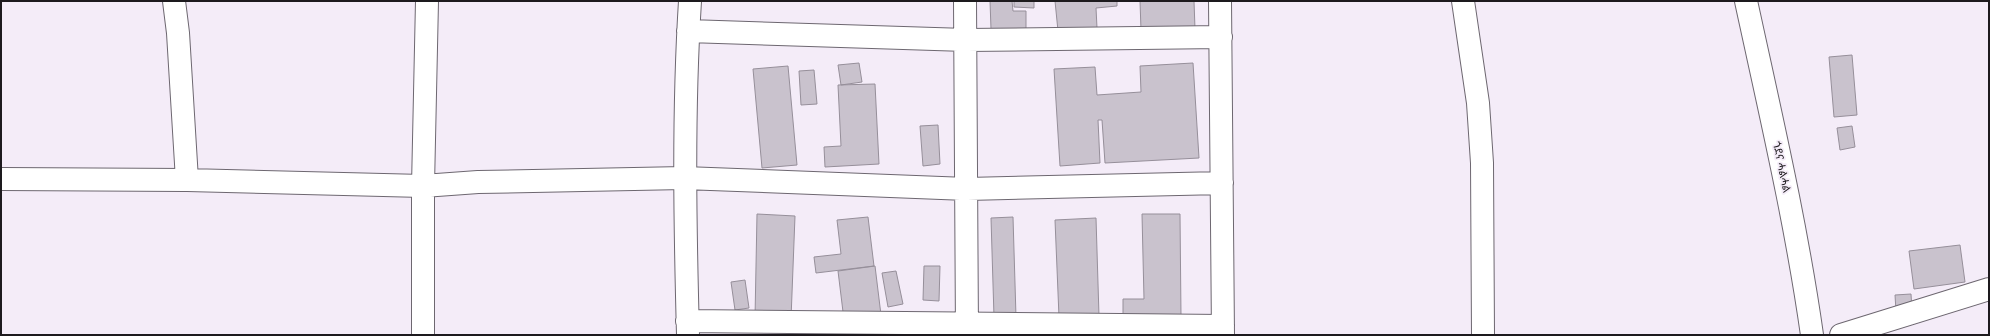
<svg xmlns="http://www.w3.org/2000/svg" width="1990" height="336" viewBox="0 0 1990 336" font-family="'Source Serif 4','Noto Sans Ethiopic',serif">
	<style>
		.building { fill: #c9c2cd; stroke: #968f9a }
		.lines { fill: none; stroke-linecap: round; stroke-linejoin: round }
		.minor-casing { stroke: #6d6770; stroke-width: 24 }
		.tertiary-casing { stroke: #6d6770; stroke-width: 24 }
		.minor { stroke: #fff; stroke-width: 22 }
		.tertiary { stroke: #fff; stroke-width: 22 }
		.labels { text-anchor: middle; stroke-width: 3.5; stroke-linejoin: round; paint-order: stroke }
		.street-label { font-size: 11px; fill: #1d1a1e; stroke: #f4ecf8 }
	</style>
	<rect width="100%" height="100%" fill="#f4ecf8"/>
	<path class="building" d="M990 1H1012L1013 11H1026V30L991 29Z
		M1014 1H1034V8L1014 7Z
		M1055 1H1117V6L1096 8 1097 28 1058 31Z
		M1140 1H1194L1195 29 1141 30Z
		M1852 55 1857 115 1834 117 1829 57Z
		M859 63 862 82 841 85 838 65Z
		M1193 63 1199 158 1105 163 1102 120H1098L1100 163 1060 166 1054 69 1095 67 1097 95 1141 92 1140 66Z
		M788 66 797 165 762 168 753 69Z
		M814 70 817 104 801 105 799 71Z
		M875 84 879 164 825 167 824 147 841 146 838 85Z
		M938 125 940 164 923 166 920 126Z
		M1852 126 1855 147 1840 150 1837 128Z
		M757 214 795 216 791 319 755 318Z
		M1142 214H1180L1181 316H1123V299H1144Z
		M868 217 874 266 816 273 814 257 841 254 837 220Z
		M1013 217 1016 317H994L991 218Z
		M1096 218 1099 316 1059 317 1055 220Z
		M1960 245 1965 282 1914 289 1909 251Z
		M875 266 881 315 844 320 838 271Z
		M924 266H940L939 301 923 300Z
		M896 271 903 304 888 307 882 273Z
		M745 280 749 308 735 310 731 282Z
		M1911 294 1912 310 1896 311 1895 295Z"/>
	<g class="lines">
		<g class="minor-casing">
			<path id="minor" d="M174 1 178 33 187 180
				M965 1 967 335
				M1220 1 1223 335
				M1463 1 1478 103 1482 163 1483 335
				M688 31 966 40 1221 37
				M1 179 187 180 423 186 478 182 684 178 967 189 1222 183
				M687 321 1223 326
				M423 335V186L427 1
				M688 335C685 224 683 112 690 1
				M1841 335 1989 289"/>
		</g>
		<g class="tertiary-casing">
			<path id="tertiary" d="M1746 1C1770 112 1796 222 1812 335"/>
		</g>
		<use href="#minor" class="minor"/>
		<use href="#tertiary" class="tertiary"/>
	</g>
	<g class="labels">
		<g class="street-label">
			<text transform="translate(1782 167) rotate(78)" y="4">ጎደና ሓልሓል</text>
		</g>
	</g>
	<rect width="1990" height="336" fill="none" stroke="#1d1a1e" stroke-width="4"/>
</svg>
